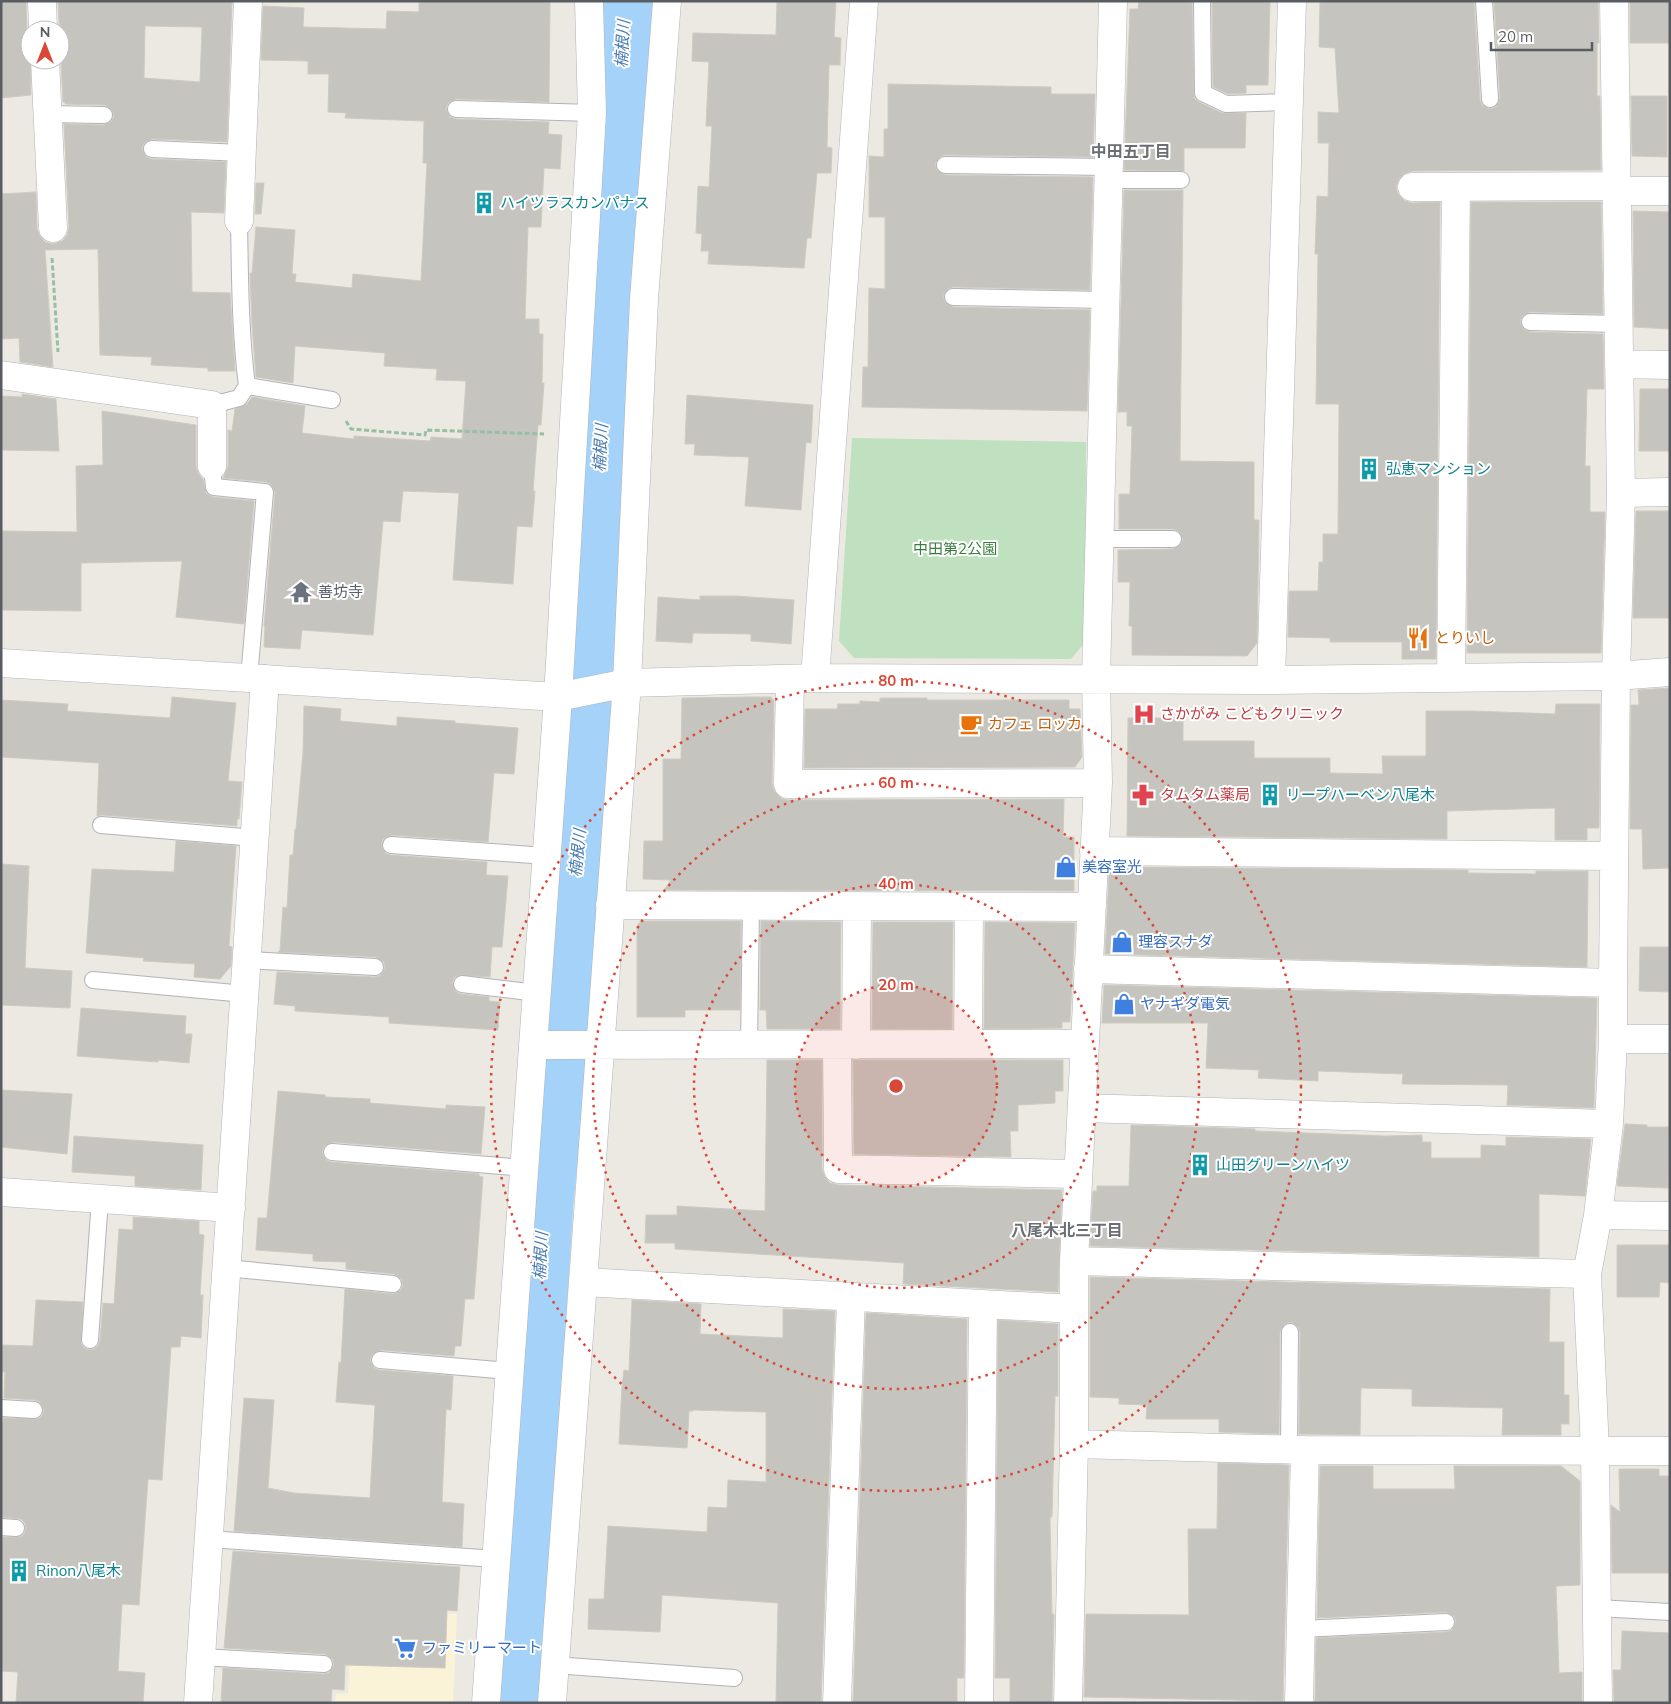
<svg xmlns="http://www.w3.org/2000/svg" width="1671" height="1704" viewBox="0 0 1671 1704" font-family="Mulish,'Noto Sans JP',sans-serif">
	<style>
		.commercial { fill: #fbf3d7 }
		.green { fill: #bfe1bf }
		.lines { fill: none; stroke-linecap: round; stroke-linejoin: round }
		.river { stroke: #a4d2f8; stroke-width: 61 }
		.building { fill: #c6c4be; stroke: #cfcbc0; fill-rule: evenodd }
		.lane-casing { stroke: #b1b3b8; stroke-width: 18 }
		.street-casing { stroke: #b1b3b8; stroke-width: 29 }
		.secondary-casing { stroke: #b3b5bb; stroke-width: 29 }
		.path { stroke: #97bfa3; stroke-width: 3; stroke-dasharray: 5 2.5; stroke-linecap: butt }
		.lane { stroke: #fff; stroke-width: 16 }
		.street { stroke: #fff; stroke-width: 28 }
		.secondary { stroke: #fff; stroke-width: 28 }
		.ring { fill: none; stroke: #db4737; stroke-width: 2.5; stroke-dasharray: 2.5 5 }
		.labels { text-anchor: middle; stroke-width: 4; stroke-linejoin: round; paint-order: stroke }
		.culture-label { font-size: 15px; fill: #0d838f; stroke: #fff; text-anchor: start }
		.park-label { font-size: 15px; fill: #3a7f3f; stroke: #fff }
		.worship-label { font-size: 15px; fill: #5b616d; stroke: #fff; text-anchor: start }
		.food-label { font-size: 15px; fill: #c56008; stroke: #fff; text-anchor: start }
		.health-label { font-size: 15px; fill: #be3a42; stroke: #fff; text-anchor: start }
		.shop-label { font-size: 15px; fill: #366cbe; stroke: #fff; text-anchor: start }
		.water-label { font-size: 16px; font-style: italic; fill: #4779b0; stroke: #fff }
		.neighbourhood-label { font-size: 16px; font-weight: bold; fill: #6b6e73; stroke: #fff }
		.centre { fill: #db4737; stroke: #fff; stroke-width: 2.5 }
		.ring-label { font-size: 15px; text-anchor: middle; font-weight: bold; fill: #db4737; stroke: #fff; stroke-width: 4; stroke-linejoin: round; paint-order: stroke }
	</style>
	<rect width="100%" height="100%" fill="#ebe9e1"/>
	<path class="commercial" d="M352 1606 457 1614 453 1703H335L336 1694 348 1693Z"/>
	<path class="green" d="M852 438 1086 442 1085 642 1071 659 854 658 839 641Z"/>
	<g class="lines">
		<path class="river" d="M513 1703 515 1648 543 1202 589 735 590 640 620 105 624 1"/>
	</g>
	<path class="building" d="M1 1H26L27 31 30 39 31 95 1 98Z
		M58 1H232L227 142 152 139 144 143 142 149 146 157 152 159 226 162 224 213 191 212 192 292 230 293 235 371H208V368L151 365 152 357 100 355 98 249 45 250 53 367 20 362 19 338 1 339V194L36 192 37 229 40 236 45 242 53 244 62 241 67 235 69 227 64 124 104 125 112 121 114 116 112 110 105 105 65 104V102H63ZM145 26 202 27 200 82 144 78Z
		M419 1H550L549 102 456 99 448 103 446 109 450 117 456 119 549 122 548 134 562 135 560 169 544 168 541 227H528L525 319H539V334H543L542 383H544L541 425H538L533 491H535L532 527 517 526 513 584 453 580 459 493 403 491 400 522 383 521 373 635 302 630 300 649 264 647 265 626H264L275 492 271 484 266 482 223 478 228 466V430L232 431 235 409 247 404 252 397 305 406 302 433 354 439V436L430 441 431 437 462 439 466 381 436 380 437 369 384 366 385 353 295 346 293 383 256 377 252 324 250 273H252L256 227 295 230 292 274H296L295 282 352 288 353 274 421 281 427 163H423L424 121 345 118 346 113 328 112 329 74H308V61L261 60 263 6 304 8 303 27 386 29 387 11 419 12Z
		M777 1H836L834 37 841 38 840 65H829L827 147 832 148 831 173H817L811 238H807L804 268 708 264 709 251H701L702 234 696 233 698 186 709 187 712 126H706L709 62 692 61 693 33 776 35Z
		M1139 1H1192L1194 98 1199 102 1222 113H1246L1245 148H1184V171L1124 170 1130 9H1138Z
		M1212 1H1270L1268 85H1246V93L1228 94 1213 87Z
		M1320 1H1474L1480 100 1482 105 1490 109 1496 107 1500 98 1494 1H1598L1599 43H1597V96H1600L1601 170 1412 171 1404 174 1399 179 1396 187 1398 194 1405 201 1412 203 1440 202 1436 659H1402V642H1330V638L1288 637 1289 591H1318L1319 562H1323V534H1338L1339 404H1316L1318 254H1315L1317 196 1328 197 1329 143H1318V112L1339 113 1335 48 1319 47Z
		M1630 1H1670V43H1630Z
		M888 84 1051 87V94H1095L1093 157 945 155 940 157 935 164 937 170 945 175 1093 177 1090 290 953 287 948 289 943 296 945 302 953 307 1090 310 1087 411 862 407 863 367H868L869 288 885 289V217H869V156L884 157V129H888Z
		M1631 96H1667V157L1632 156Z
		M256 183H264L261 214H255Z
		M1124 190H1183L1180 461 1254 462V520H1259L1257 643 1247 656 1132 655V626H1129L1130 582H1118V550L1173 549 1181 544 1183 539 1178 531 1173 529H1119V494H1130L1132 426H1127V412H1118Z
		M1471 202H1601L1603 314 1530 312 1522 316 1520 322 1524 330 1530 332 1603 334 1604 389H1587L1585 466H1590V512H1605L1601 653H1467Z
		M1633 211 1670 212V329L1634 327Z
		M1640 389H1670V451H1639Z
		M22 394 56 399 59 451 1 450V396L22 397Z
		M687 395 813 405 811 443 806 442 801 510 745 506 749 457 694 455 695 444H685Z
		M102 411 196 425V466L198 473 203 479 206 493 213 497 254 501 244 624 176 617 182 561 81 563V611L1 610V531L77 532 76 466 103 465Z
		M1636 511H1670V618H1633Z
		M700 596H736L794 600 791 644 751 641V634L693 633 692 643 656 641 658 597 700 600Z
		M1670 688V868L1643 869 1642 829H1630L1631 705H1639L1638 690Z
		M172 697 236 703 228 781 242 782 239 819H237V826L102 815 97 816 99 763 1 757V700L68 704 67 711 170 718Z
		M746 697H771L774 701 772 784 775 792 781 798 788 800 1064 799 1063 837H1074V891L664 890 671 880 643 879 644 841H663V759H681L682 698Z
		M880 698H927V700H1069V709H1080L1082 757 1075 767 804 768 805 709H837L838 704H860V701L880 702Z
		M1556 704H1600L1599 828H1587V840H1555V808L1447 811V839L1127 836 1128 718H1183V741H1254V758H1330V773L1383 774 1382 756H1426V711H1473L1555 714Z
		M304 706 341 709 340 721 397 726V717L455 721V723L518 728 514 774 494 773 488 842 392 835 383 839 381 845 385 853 390 855 487 862 486 875 508 876 502 947H492L490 977 459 975 454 978 452 983 456 992 460 994 489 997V1001L500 1002 498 1030 389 1023V1017L295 1011V1006L274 1004 277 972 374 977 380 976 385 968 384 962 376 957 278 952 280 950 283 907 287 908 290 855H293L295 829H296L303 752Z
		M176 841 236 846 229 946 232 947 231 966 220 979 194 977 195 964 143 961 144 958 86 953 92 869 174 872Z
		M1 864 29 866 25 968 72 971 70 1008 1 1005Z
		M1117 867 1468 870V873L1536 874V871H1588L1587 967 1105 954 1109 875Z
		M641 921H741L740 1010H685V1017H637V926Z
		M761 921 841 922 840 1029H767L766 1010H760Z
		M873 922H953L952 1029H872Z
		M985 922 1075 923 1070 1022H1062V1028L984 1029Z
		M1640 947H1670V992L1639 991Z
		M1104 985 1597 998 1594 1108 1507 1105 1508 1085 1402 1084 1403 1074 1318 1071V1081L1258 1078 1259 1070 1206 1068 1208 1023H1102Z
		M81 1008 186 1016 185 1034H192L189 1063 158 1060V1062L77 1056Z
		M767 1060H822V1169L825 1177 830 1183 838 1185 1062 1190 1058 1292 903 1284 904 1263 675 1249V1243H645L646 1215H677V1206L765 1211Z
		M853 1060H1063V1091H1055V1103L1018 1105V1131H1010L1011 1157 854 1154Z
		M1 1090 72 1094 67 1154 1 1147Z
		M278 1091 325 1095V1097L370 1099V1103L446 1109V1105L485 1107 481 1154 333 1142 324 1146 322 1152 326 1160 331 1162 479 1174V1176L483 1177 474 1299H465L461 1346H455L454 1356 381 1350 372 1354 370 1360 374 1368 379 1370 453 1376 451 1410 446 1409 442 1502 464 1504 462 1547 234 1531 244 1398 274 1400 268 1488 294 1493 370 1498 375 1405 336 1402 339 1362 341 1363 345 1289 393 1294 401 1290 403 1285 402 1279 394 1274 346 1269V1262L313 1261V1254L256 1250 258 1218H267Z
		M1625 1124 1647 1125V1127H1669L1668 1188 1617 1186Z
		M1131 1125 1255 1129V1131L1386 1136 1422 1135V1142H1431V1158H1481V1145L1506 1146V1137L1591 1139 1585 1196 1539 1194V1257L1090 1246 1093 1191H1097V1186H1129Z
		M74 1136 203 1145 201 1190 135 1186V1176L72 1172Z
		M133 1217 199 1221V1234L204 1235 200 1295H203L201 1338 181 1336 180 1347H171L162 1480 148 1479 139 1605 122 1604 118 1671 145 1673 143 1703H16L18 1672 1 1671V1537H20L24 1534 26 1528 25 1523 21 1519 1 1517V1423H3V1418L38 1419 42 1416 44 1410 40 1402 35 1400 4 1398 5 1372H1V1345L33 1346 36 1300 83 1302 81 1344 84 1348 89 1350 94 1349 98 1346 100 1341 103 1303 114 1304 119 1229 133 1230Z
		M1617 1245H1670V1283L1660 1282 1659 1297H1617Z
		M1090 1277 1550 1289 1549 1342H1564V1395H1569V1424H1561V1435H1502L1503 1408 1412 1406V1389L1361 1388 1360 1435 1299 1434 1300 1332 1298 1327 1291 1322 1285 1324 1280 1332 1279 1434 1219 1432V1419H1146L1147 1405 1119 1404V1398L1090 1397Z
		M632 1300 701 1304 700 1334 783 1338V1309L835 1311 821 1703H776L778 1603 662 1595 660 1632 588 1629 589 1599H604L608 1526 707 1532 708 1507 727 1508 728 1480 766 1482V1412L693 1410V1411H689L687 1448 619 1444 622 1386 624 1370 629 1371Z
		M866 1313 967 1319 964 1678H957V1703H853Z
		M998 1320 1058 1324V1396H1055L1052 1517H1050L1052 1614H1054L1052 1703H1010V1678H995Z
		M1218 1463 1289 1465 1283 1701 1084 1697 1086 1614 1189 1615 1188 1529H1217Z
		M1320 1466H1373V1489H1455L1454 1466H1561L1580 1481V1585L1556 1586 1559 1673 1582 1672V1703H1329L1315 1701 1316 1638 1446 1632 1452 1630 1456 1622 1454 1616 1446 1612 1317 1618Z
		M1619 1469H1659V1476H1670V1573H1612L1611 1505 1620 1512Z
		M233 1551 460 1567 457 1611 447 1610 445 1668 345 1665 344 1690 332 1689 331 1703H221L223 1668 323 1674 329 1673 334 1665 333 1659 325 1654 224 1648Z
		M1622 1631 1670 1633V1703H1614L1613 1670H1621Z"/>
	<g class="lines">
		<g class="lane-casing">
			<path id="lane" d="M1202 1 1203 93 1226 104 1289 102
				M1484 1 1490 99
				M456 109 592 113
				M47 114 104 115
				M152 149 242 153
				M945 165 1109 167
				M1109 180H1181
				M239 221C240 276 240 331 247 386
				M953 297 1106 300
				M1530 322 1619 324
				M212 405 239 398 247 386 332 400
				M212 466 214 487 265 492 249 678
				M1100 539H1173
				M101 825 255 838
				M391 845 547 856
				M247 960 375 967
				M93 980 245 994
				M462 984 537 993
				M749 1045 751 906
				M332 1152 524 1168
				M226 1268 393 1284
				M90 1340 100 1199
				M380 1360 509 1371
				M1 1408 34 1410
				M1289 1449 1290 1332
				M1 1527 16 1528
				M209 1539 496 1559
				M1597 1608 1670 1612
				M1301 1629 1446 1622
				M201 1657 324 1664
				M554 1665 734 1678"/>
		</g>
		<g class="street-casing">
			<path id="street" d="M42 1 43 30
				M45 60 53 228
				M1412 187 1617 186
				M1617 191H1670
				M239 221 248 1
				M1619 364 1670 365
				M1 375 212 405V466
				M1621 493 1670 492
				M815 678 864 1
				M1451 678 1456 187
				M790 679 788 784 1098 783
				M1271 680 1292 1
				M627 683 815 678 1271 680 1616 676 1670 672
				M1094 851 1614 856
				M610 905 1092 907
				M1088 969 1613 983
				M1613 1039H1670
				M968 1044 969 907
				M533 1045 1085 1044
				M837 1045 838 1169 1078 1174
				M856 1045 857 906
				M1082 1108 1609 1124
				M1 1192 231 1208
				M1598 1215 1670 1216
				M1074 1261 1587 1274
				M584 1282 1074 1309
				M1074 1444 1305 1450 1670 1451
				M198 1703 265 679
				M486 1703 558 697 592 113 589 1
				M552 1703 627 683 644 299 667 1
				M837 1703 851 1298
				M979 1703 983 1305
				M1068 1703 1074 1444V1261L1098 783 1096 678 1113 1
				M1299 1703 1305 1450
				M1598 1703 1595 1450 1587 1274 1598 1215 1609 1124 1613 1039V983L1616 676 1621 493 1614 1"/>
		</g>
		<g class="secondary-casing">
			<path id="secondary" d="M1 663 558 697 627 683"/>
		</g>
		<path class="path" d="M52 258 58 352
			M346 421 351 429 425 435 426 430 544 434"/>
		<use href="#lane" class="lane"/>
		<use href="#street" class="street"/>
		<use href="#secondary" class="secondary"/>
	</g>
	<circle cx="896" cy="1086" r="101" fill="#db4737" fill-opacity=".12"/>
	<g class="ring">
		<circle cx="896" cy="1086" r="101"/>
		<circle cx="896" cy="1086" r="202"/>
		<circle cx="896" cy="1086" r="303"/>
		<circle cx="896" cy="1086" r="405"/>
	</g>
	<defs>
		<g id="building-bare" transform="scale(1.725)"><path d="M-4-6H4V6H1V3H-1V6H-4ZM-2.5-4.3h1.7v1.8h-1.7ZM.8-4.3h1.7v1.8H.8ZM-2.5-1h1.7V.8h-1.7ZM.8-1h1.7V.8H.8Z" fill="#0f9aa8" stroke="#fff" stroke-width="2.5" paint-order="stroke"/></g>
		<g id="temple-bare" transform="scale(1.725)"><path d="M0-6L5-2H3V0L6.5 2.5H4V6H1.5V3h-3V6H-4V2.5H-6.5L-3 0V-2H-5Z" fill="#6b7280" stroke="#fff" stroke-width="2.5" paint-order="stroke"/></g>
		<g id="restaurant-bare" transform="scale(1.725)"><path d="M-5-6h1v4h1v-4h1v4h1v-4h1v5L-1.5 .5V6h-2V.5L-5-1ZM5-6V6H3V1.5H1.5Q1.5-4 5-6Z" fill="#e8710a" stroke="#fff" stroke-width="2.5" paint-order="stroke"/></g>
		<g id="hospital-bare" transform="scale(1.725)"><path d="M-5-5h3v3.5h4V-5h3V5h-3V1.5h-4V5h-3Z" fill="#e0444e" stroke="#fff" stroke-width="2.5" paint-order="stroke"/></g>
		<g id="cafe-bare" transform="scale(1.725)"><path d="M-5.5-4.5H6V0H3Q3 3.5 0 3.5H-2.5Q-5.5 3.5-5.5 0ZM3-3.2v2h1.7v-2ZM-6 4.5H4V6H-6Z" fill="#e8710a" stroke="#fff" stroke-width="2.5" paint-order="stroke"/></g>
		<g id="pharmacy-bare" transform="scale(1.725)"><path d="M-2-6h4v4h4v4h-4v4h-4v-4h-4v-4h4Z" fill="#e0444e" stroke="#fff" stroke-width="2.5" paint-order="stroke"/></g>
		<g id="shop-bare" transform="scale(1.725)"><path d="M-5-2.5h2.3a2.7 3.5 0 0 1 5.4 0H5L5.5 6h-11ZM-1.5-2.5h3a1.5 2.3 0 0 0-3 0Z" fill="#3f7fe0" stroke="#fff" stroke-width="2.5" paint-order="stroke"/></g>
		<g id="supermarket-bare" transform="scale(1.725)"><path d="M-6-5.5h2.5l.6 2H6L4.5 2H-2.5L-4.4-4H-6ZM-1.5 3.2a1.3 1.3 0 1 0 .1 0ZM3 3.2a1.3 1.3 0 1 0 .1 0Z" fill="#3f7fe0" stroke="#fff" stroke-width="2.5" paint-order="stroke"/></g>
	</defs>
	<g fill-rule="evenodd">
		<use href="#building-bare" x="484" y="203"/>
		<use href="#building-bare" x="1369" y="469"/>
		<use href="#temple-bare" x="301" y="592"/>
		<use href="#restaurant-bare" x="1418" y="638"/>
		<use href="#hospital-bare" x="1144" y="714"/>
		<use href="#cafe-bare" x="971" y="724"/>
		<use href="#pharmacy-bare" x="1143" y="795"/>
		<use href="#building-bare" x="1270" y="795"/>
		<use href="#shop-bare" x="1066" y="867"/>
		<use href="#shop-bare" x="1122" y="942"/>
		<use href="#shop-bare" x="1124" y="1004"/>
		<use href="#building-bare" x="1200" y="1165"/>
		<use href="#building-bare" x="19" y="1571"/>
		<use href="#supermarket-bare" x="405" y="1648"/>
	</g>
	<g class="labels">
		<g class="culture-label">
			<text x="500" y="208">ハイツラスカンパナス</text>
			<text x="1386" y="474">弘恵マンション</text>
			<text x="1286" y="800">リープハーベン八尾木</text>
			<text x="1216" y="1170">山田グリーンハイツ</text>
			<text x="36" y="1576">Rinon八尾木</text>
		</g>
		<g class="park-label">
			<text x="955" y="554">中田第2公園</text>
		</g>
		<g class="worship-label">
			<text x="318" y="597">善坊寺</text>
		</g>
		<g class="food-label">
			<text x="1435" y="643">とりいし</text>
			<text x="988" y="729">カフェ ロッカ</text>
		</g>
		<g class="health-label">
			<text x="1160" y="719">さかがみ こどもクリニック</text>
			<text x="1160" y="800">タムタム薬局</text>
		</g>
		<g class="shop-label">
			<text x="1082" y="872">美容室光</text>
			<text x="1138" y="947">理容スナダ</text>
			<text x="1140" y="1009">ヤナギダ電気</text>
			<text x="422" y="1653">ファミリーマート</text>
		</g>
		<g class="water-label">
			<text transform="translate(622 44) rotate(-87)" y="6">楠根川</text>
			<text transform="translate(600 448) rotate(-87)" y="6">楠根川</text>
			<text transform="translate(577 853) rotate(-84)" y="6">楠根川</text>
			<text transform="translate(540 1256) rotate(-87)" y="6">楠根川</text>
		</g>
		<g class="neighbourhood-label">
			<text x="1131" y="157">中田五丁目</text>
			<text x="1067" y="1236">八尾木北三丁目</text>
		</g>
	</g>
	<circle cx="896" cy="1086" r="8" class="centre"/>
	<g class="ring-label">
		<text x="896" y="686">80 m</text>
		<text x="896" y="788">60 m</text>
		<text x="896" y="889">40 m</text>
		<text x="896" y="990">20 m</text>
	</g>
	<rect width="1671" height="1704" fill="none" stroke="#595d61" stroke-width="5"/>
	<g transform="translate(45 45)"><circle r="24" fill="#ffffff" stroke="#bdbec0"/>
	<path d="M0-4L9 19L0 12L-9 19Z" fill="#db4737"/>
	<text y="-8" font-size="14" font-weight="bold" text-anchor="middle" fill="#595d61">N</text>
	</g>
	<path d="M1491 42v8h101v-8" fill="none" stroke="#595d61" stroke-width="2.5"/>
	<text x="1498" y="42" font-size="15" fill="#595d61" stroke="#ffffff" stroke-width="4" paint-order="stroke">20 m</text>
</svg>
